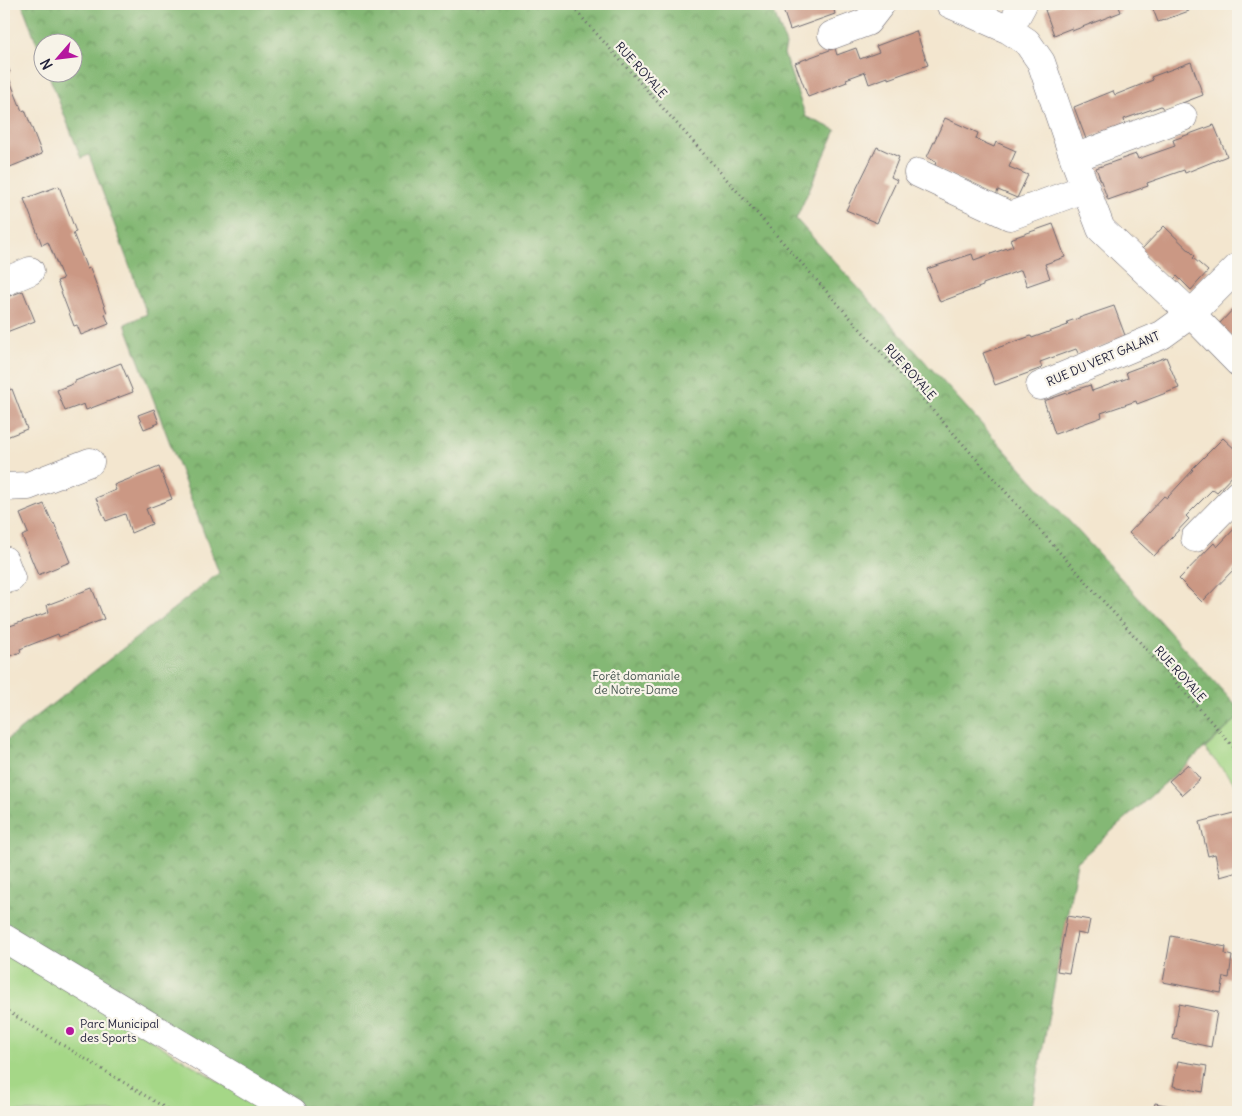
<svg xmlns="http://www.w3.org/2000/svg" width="1242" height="1116" viewBox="0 0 1242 1116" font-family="Delius,sans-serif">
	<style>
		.grass { fill: #a5d787; stroke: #647c61 }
		.forest { fill: url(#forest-crowns); stroke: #536d58 }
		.building { fill: #cb9884 }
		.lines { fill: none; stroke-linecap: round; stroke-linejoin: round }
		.street-casing { stroke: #6b676f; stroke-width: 29 }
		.path { stroke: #6b676f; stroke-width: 3; stroke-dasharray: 1 4; stroke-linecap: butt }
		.street { stroke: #fff; stroke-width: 28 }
		.poi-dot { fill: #b5179e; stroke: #f7f3e8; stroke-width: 2 }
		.labels { text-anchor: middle; stroke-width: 4.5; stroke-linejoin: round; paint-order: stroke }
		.street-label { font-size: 12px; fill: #22223b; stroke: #f7f3e8 }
		.park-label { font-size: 12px; fill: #495852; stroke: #f7f3e8 }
		.poi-label { font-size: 12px; fill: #22223b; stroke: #f7f3e8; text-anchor: start }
	</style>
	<defs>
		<pattern id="forest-crowns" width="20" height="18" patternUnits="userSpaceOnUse" patternTransform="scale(1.25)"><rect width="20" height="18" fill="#84b874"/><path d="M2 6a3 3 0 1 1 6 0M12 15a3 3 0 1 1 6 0" fill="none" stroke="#6c9560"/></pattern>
	</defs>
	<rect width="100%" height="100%" fill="#f7f3e8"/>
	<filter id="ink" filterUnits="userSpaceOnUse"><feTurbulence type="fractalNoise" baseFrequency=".02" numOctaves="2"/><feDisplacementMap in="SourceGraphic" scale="10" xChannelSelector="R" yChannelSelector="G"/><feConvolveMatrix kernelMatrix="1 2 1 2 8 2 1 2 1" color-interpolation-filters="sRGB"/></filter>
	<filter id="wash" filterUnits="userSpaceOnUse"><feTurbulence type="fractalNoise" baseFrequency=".0096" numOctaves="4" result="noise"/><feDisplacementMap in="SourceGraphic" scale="20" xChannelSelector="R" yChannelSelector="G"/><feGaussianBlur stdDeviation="1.12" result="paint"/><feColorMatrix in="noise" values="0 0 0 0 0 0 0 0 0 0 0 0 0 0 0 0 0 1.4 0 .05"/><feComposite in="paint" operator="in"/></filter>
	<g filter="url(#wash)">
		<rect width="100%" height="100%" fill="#f3e6cf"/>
		<path class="grass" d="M1238 718V787L1205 749Z
			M4 950 269 1112H4Z"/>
		<path class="forest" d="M22 4H771L786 45 784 54 806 117 836 130 796 219 1238 708V718L1077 862 1031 1112H293L4 938V742L219 573 125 324 147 314 89 155 81 158 48 73 72 72V42H42V57Z"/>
		<g id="blocks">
			<path class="building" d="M781 4H850L834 10 835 14 790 30Z
				M1062 4H1118L1121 12 1072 31V28L1054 35 1045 10Z
				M1151 4H1187L1189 11 1158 22Z
				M916 31 928 65 888 79V77L869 84 865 72 846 79 847 82 808 97 795 63 835 48 837 55 856 48 860 59 879 52 876 46Z
				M4 57 10 72 7 73 22 111 25 110 42 154 10 167 4 151Z
				M1191 62 1203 95 1164 110 1161 106 1124 119 1125 124 1086 139 1074 107 1113 91 1115 95 1153 80 1151 77Z
				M945 118 978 133 976 139 994 147 996 142 1016 151 1009 167 1028 175 1017 198 998 190 996 196 934 168 936 162 927 157Z
				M1214 125 1227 156 1185 173 1184 170 1147 183 1148 186 1108 200 1096 168 1136 154 1138 159 1175 146 1173 140Z
				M877 147 899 157 891 177 897 180 877 223 846 210Z
				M59 186 76 232 73 233 87 269 90 268 107 313 105 314 109 324 81 335 77 325 74 326 57 281 63 279 48 242 42 245 24 199Z
				M1053 224 1065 257 1045 264 1050 278 1027 286 1021 270 983 284V286L940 302 927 269 972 254 974 260 1013 246 1010 239Z
				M1164 226 1195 256 1193 258 1208 271 1191 290 1177 276 1173 280 1141 250Z
				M23 291 35 321 4 333V298Z
				M1238 304V343L1219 324Z
				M1114 306 1126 338 1079 355 1076 349 1040 362 1042 368 995 385 983 353 1031 336 1032 338 1068 325 1067 322Z
				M1166 357 1179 388 1137 404 1136 401 1101 413 1102 417 1055 434 1044 401 1090 385 1092 391 1128 378 1126 372Z
				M121 363 133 392 86 410 84 404 65 411 57 390 75 383V381Z
				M4 376 10 390 12 389 27 429 4 438Z
				M154 409 159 423 144 429 138 415Z
				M1223 438 1238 452V470L1217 492 1213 489 1186 516 1189 519 1154 556 1129 533 1164 496 1167 498 1193 470 1192 469Z
				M159 467 172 499 146 509 152 524 131 533 125 514 106 521 96 498 116 490 114 485Z
				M44 504 53 524 54 523 70 562 38 575 22 536 28 533 20 514Z
				M1238 525V561L1235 564 1237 566 1202 602 1179 579 1214 543 1217 547Z
				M92 588 104 619 59 637 58 634 20 649 21 652 4 658V622L8 620 10 626 49 612 47 605Z
				M1188 764 1200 779 1182 795 1169 781Z
				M1238 812V872L1220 877 1215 854 1208 856 1200 822Z
				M1067 916 1090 920 1087 935 1077 933 1069 973 1057 971Z
				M1171 936 1226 947 1225 954 1232 956 1229 978 1224 977 1221 993 1163 982Z
				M1179 1004 1217 1012 1211 1047 1173 1039Z
				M1178 1061 1207 1066 1203 1092 1173 1086Z
				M1155 1103 1192 1110 1191 1112H1153Z"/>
		</g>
	</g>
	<g filter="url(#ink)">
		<use href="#blocks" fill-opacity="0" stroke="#6b676f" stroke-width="1"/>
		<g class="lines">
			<g class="street-casing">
				<path id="street" d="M950 4 1009 30 1027 42 1041 62 1074 158 1101 229 1191 314 1238 362
					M1009 30 1023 4
					M832 35 867 22 881 4
					M1074 158 1183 117
					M918 173 1010 216 1086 188
					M4 282 30 271
					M1040 386 1162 335 1191 314 1238 267
					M4 487 28 486 90 462
					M1195 538 1238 494
					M4 560 11 578
					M4 938 293 1112"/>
			</g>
			<path class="path" d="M570 4 1238 752
				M4 1009 172 1112"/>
			<use href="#street" class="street"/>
		</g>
	</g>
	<circle class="poi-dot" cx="70" cy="1031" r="5"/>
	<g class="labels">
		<g class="street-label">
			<text transform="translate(641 70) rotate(48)" y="4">RUE ROYALE</text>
			<text transform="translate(1103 359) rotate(-23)" y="4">RUE DU VERT GALANT</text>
			<text transform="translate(910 372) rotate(48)" y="4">RUE ROYALE</text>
			<text transform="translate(1180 674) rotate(48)" y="4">RUE ROYALE</text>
		</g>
		<g class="park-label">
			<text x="636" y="680">Forêt domaniale<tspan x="636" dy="14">de Notre-Dame</tspan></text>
		</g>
		<g class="poi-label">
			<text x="80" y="1028">Parc Municipal<tspan x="80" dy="14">des Sports</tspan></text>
		</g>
	</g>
	<rect width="1242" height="1116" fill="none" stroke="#f7f3e8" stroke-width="20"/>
	<g transform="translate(58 58) rotate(242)"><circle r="24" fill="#f7f3e8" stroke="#a29fa3"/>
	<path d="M0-4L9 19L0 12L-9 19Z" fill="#b5179e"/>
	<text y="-8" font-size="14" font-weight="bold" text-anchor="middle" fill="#22223b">N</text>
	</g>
</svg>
